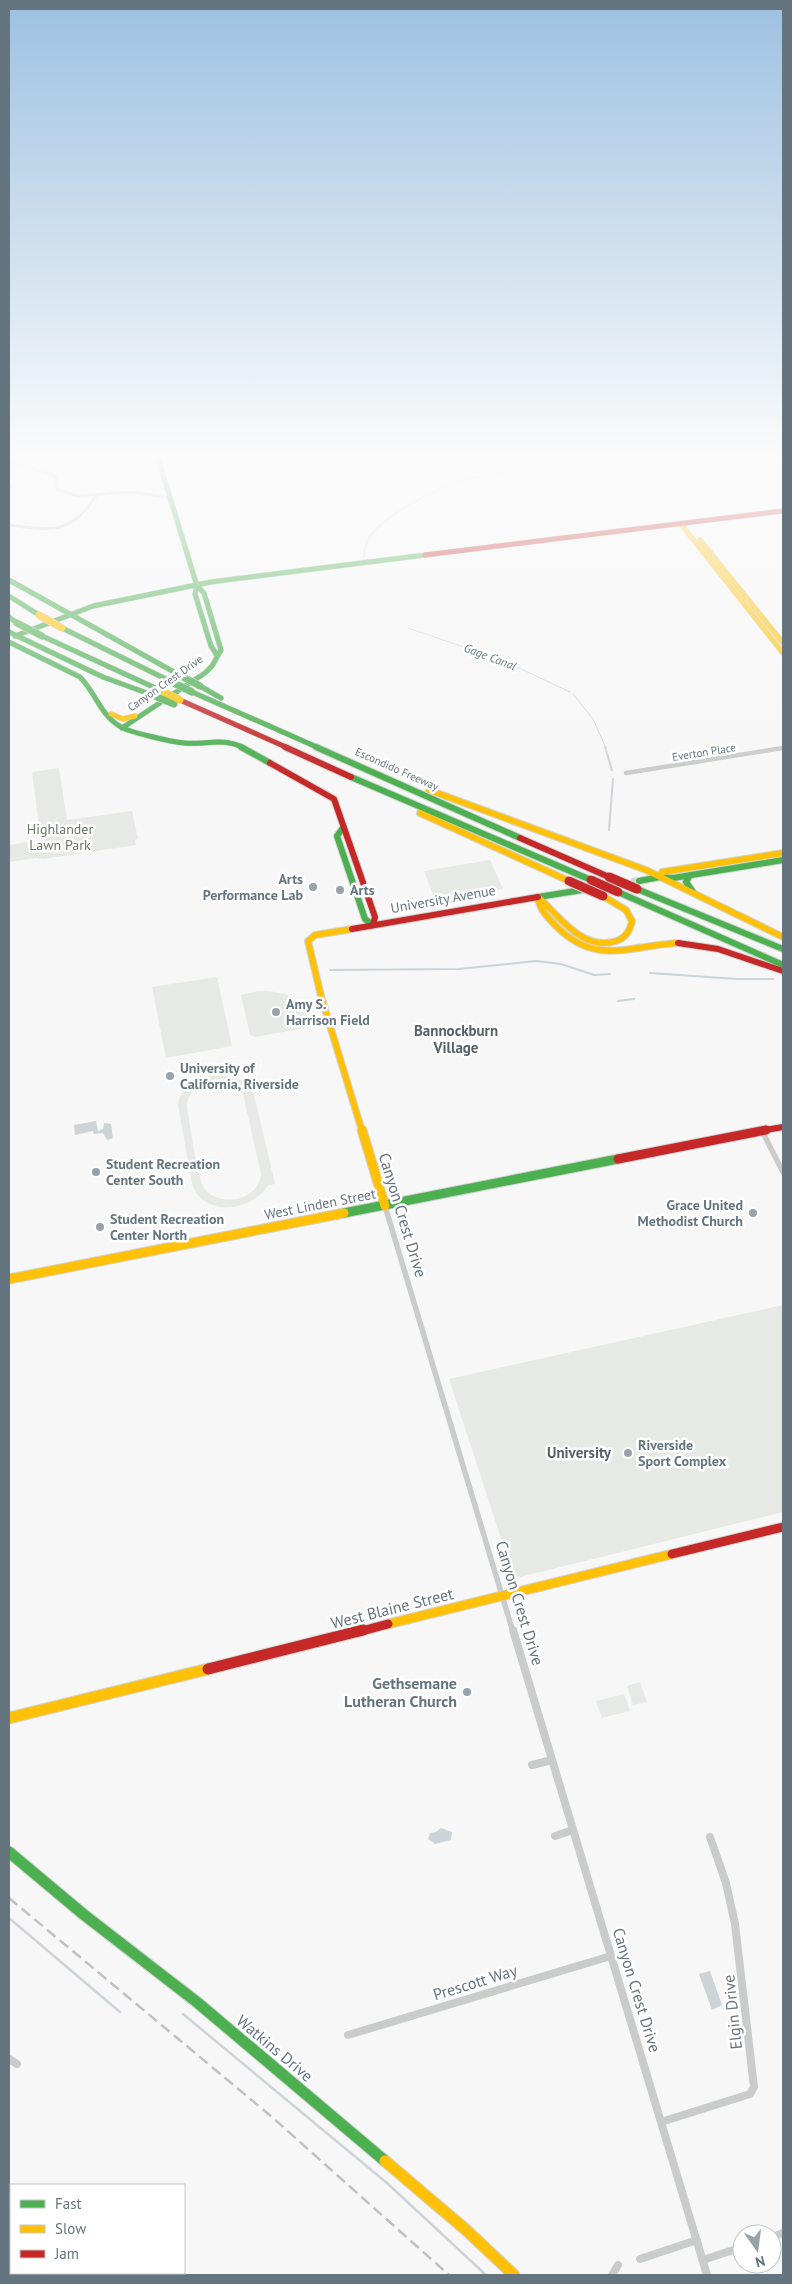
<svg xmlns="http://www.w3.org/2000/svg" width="792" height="2284" viewBox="0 0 792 2284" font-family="'PT Sans',sans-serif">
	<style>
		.green { fill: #e6e9e4; fill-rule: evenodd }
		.water { fill: #ccd4d7 }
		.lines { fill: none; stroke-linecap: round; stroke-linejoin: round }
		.stream-far2 { stroke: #ccd4d7; stroke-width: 1 }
		.stream-far1 { stroke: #ccd4d7; stroke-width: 2 }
		.stream { stroke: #ccd4d7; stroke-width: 2.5 }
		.primary-tunnel { stroke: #d2d6d9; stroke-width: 8; stroke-dasharray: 8 4; stroke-linecap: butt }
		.fast-far3-casing { stroke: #d3d4d5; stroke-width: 6 }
		.fast-far2-casing { stroke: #d3d4d5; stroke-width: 8 }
		.fast-far1-casing { stroke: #d3d4d5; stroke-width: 11 }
		.fast-casing { stroke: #d3d4d5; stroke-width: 13 }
		.slow-far3-casing { stroke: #d3d4d5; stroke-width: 6 }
		.slow-far2-casing { stroke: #d3d4d5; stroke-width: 8 }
		.slow-far1-casing { stroke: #d3d4d5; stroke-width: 11 }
		.slow-casing { stroke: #d3d4d5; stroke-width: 13 }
		.jam-far3-casing { stroke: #d3d4d5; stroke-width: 6 }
		.jam-far2-casing { stroke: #d3d4d5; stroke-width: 8 }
		.jam-far1-casing { stroke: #d3d4d5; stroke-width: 11 }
		.jam-casing { stroke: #d3d4d5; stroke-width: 13 }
		.street-far3 { stroke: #cacccc; stroke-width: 3 }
		.street-far2 { stroke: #cacccc; stroke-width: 4.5 }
		.street-far1 { stroke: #cacccc; stroke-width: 5.5 }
		.street { stroke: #cacccc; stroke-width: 8 }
		.fast-far3 { stroke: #4caf50; stroke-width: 5 }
		.fast-far2 { stroke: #4caf50; stroke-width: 6 }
		.fast-far1 { stroke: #4caf50; stroke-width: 9 }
		.fast { stroke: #4caf50; stroke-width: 11 }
		.slow-far3 { stroke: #ffc107; stroke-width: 5 }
		.slow-far2 { stroke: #ffc107; stroke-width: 6 }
		.slow-far1 { stroke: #ffc107; stroke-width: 9 }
		.slow { stroke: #ffc107; stroke-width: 11 }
		.jam-far3 { stroke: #c62828; stroke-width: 5 }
		.jam-far2 { stroke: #c62828; stroke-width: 6 }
		.jam-far1 { stroke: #c62828; stroke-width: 9 }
		.jam { stroke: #c62828; stroke-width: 11 }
		.rail { stroke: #c0c1c3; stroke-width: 2.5; stroke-dasharray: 11 5.5; stroke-linecap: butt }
		.fast-bridge-casing { stroke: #d3d4d4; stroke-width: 8; stroke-linecap: butt }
		.slow-bridge-casing { stroke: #d3d4d4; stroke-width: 8; stroke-linecap: butt }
		.jam-bridge-casing { stroke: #d3d4d4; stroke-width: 11; stroke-linecap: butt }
		.fast-bridge { stroke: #4caf50; stroke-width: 7 }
		.slow-bridge { stroke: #ffc107; stroke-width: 7 }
		.jam-bridge { stroke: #c62828; stroke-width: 9 }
		.poi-dot { fill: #97a2aa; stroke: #fff; stroke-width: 2 }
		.labels { text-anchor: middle; stroke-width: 5; stroke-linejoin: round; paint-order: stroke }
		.far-street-label { font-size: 11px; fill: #647580; stroke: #fff }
		.far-water-label { font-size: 12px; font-style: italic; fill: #647a81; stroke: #fff }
		.park-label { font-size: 14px; fill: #677863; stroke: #fff }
		.poi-label { font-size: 14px; font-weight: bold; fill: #647580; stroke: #fff; text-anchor: start }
		.street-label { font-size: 14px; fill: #647580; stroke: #fff }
		.neighbourhood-label { font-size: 15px; font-weight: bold; fill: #56626b; stroke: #fff }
		.near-street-label { font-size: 16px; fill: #647580; stroke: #fff }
		.near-poi-label { font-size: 16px; font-weight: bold; fill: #647580; stroke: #fff; text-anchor: end }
	</style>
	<rect width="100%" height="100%" fill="#f7f7f7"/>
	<path class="green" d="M59 768 67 820 132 811 138 839 135 840 136 845 43 859 36 858 9 862V845L41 840 32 772Z
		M490 860 503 889 435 900 424 871Z
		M217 977 232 1046 166 1058 152 987Z
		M258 991C284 990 307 999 311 1027L255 1037 250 1035 241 995Z
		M222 1075C232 1076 241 1083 251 1082L275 1184 268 1185C253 1212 202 1218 192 1183L178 1105C180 1084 202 1075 222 1075ZM220 1081 236 1086 243 1094 261 1174C260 1185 253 1193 243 1197 231 1202 212 1200 204 1188 197 1177 190 1124 187 1108 186 1090 204 1082 220 1081Z
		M783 1305V1512L520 1577 513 1575 449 1379Z
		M640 1682 647 1702 633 1705 627 1686Z
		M624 1694 630 1711 602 1718 596 1701Z"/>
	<path class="water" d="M96 1121 98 1131 103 1129 104 1123 111 1124 113 1138 107 1140 103 1133 94 1134 93 1131 75 1135 74 1125Z
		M441 1828 452 1832 451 1840 435 1844 428 1839 430 1833 436 1832Z
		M710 1971 722 2005 712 2010 699 1974Z"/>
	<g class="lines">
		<path class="stream-far2" d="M364 561C364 552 365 543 371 535 387 514 434 490 459 482 489 473 521 474 547 455
			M408 628 502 660 570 692
			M573 694 593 719 606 748"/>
		<path class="stream-far1" d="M605 747 612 770
			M609 830 613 779
			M330 970 459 969 536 961 561 964 594 975 610 974
			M650 973 737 979H773
			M618 1001 634 999"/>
		<path class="stream" d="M9 1918 120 2012
			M183 2014 387 2183 486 2275"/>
		<path class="primary-tunnel" d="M584 889 639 881"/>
		<g class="fast-far3-casing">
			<path id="fast-far3" d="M9 580 183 677
				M197 586 195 594 211 646 217 655
				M9 596 39 615
				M9 617 17 623
				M62 628 174 683
				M9 632 103 677 155 696
				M15 636 93 606 211 582 425 555
				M42 636 162 691
				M9 642 80 677C96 693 100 715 121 727 129 732 172 742 184 743 206 745 223 737 244 748
				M200 686 221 698
				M192 692 319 748
				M122 728 205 673 212 666 221 650 204 593 197 586 157 455"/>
		</g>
		<g class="fast-far2-casing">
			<path id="fast-far2" d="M241 747 270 763
				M316 747 520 838
				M351 777 591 880
				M342 829 337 836 365 919 373 925
				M690 875 686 882 693 892
				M639 881 660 877 673 878 783 860
				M637 889 783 949
				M618 892 783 965
				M538 897 582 890"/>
		</g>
		<g class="fast-far1-casing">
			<path id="fast-far1" d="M344 1213 618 1159"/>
		</g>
		<g class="fast-casing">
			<path id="fast" d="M9 1852 83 1914 198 2003 385 2161"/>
		</g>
		<g class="slow-far3-casing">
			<path id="slow-far3" d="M681 524 783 653
				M700 540 783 643
				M111 714 123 719 135 716"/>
		</g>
		<g class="slow-far2-casing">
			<path id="slow-far2" d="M429 790 646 870 783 937
				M420 813 569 881
				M660 877 662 872 783 853
				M603 896 626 910 632 921C630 931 626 938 616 941 582 952 560 916 538 897 539 909 548 918 556 926 595 966 629 946 678 943
				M352 929 315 935 308 941 321 996 362 1131"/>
		</g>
		<g class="slow-far1-casing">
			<path id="slow-far1" d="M362 1130 385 1206
				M9 1279 344 1213
				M388 1624 672 1554"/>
		</g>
		<g class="slow-casing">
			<path id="slow" d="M9 1718 208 1669
				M385 2161 465 2229 514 2275"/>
		</g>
		<g class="jam-far3-casing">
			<path id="jam-far3" d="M425 555 783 511
				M180 700 288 748"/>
		</g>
		<g class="jam-far2-casing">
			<path id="jam-far2" d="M285 747 351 777
				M270 763 334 799 375 917 373 925
				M520 838 609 877
				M352 929 538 897
				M678 943 718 949 783 971
				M760 1131 783 1127"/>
		</g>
		<g class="jam-far1-casing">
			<path id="jam-far1" d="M618 1159 766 1130
				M672 1554 783 1527
				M358 1632 388 1624"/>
		</g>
		<g class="jam-casing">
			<path id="jam" d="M208 1669 363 1630"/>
		</g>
		<path class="street-far3" d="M9 461 53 475 56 479 57 489 77 496 132 492 170 498
			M9 484 11 487 9 489
			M9 525C51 530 70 536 96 496
			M780 748H783"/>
		<path class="street-far2" d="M626 773 783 748"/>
		<path class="street-far1" d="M762 1131 783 1172
			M385 1206 513 1632"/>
		<path class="street" d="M513 1630 707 2275
			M532 1765 552 1760
			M555 1836 573 1830
			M348 2035 611 1956
			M9 2059 17 2064
			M661 2122 750 2094 754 2087 735 1924 726 1883 710 1837
			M772 2237 783 2233
			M640 2259 697 2240
			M703 2260 742 2247
			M612 2275 618 2265"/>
		<use href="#fast-far3" class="fast-far3"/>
		<use href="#fast-far2" class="fast-far2"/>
		<use href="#fast-far1" class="fast-far1"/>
		<use href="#fast" class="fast"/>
		<use href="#slow-far3" class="slow-far3"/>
		<use href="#slow-far2" class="slow-far2"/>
		<use href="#slow-far1" class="slow-far1"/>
		<use href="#slow" class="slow"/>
		<use href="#jam-far3" class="jam-far3"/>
		<use href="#jam-far2" class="jam-far2"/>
		<use href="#jam-far1" class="jam-far1"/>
		<use href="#jam" class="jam"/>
		<path class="rail" d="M9 1898 272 2117 449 2275"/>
		<g class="fast-bridge-casing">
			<path id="fast-bridge" d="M17 623 42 636
				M183 677 200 686
				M174 683 192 692
				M155 696 174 704"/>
		</g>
		<g class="slow-bridge-casing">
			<path id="slow-bridge" d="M39 615 62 628
				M162 691 180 700"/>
		</g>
		<g class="jam-bridge-casing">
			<path id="jam-bridge" d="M609 877 637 889
				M591 880 618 892
				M569 881 603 896"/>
		</g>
		<use href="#fast-bridge" class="fast-bridge"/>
		<use href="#slow-bridge" class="slow-bridge"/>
		<use href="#jam-bridge" class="jam-bridge"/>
	</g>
	<linearGradient id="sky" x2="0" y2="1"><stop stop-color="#9dc1e1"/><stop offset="0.59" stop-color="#fbfbfb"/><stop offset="1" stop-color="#fbfbfb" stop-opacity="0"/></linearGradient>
	<rect width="792" height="774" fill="url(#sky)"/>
	<g class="poi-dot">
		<circle cx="313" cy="887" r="5"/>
		<circle cx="340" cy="890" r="5"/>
		<circle cx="276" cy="1012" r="5"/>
		<circle cx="170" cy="1076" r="5"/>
		<circle cx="96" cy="1172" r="5"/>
		<circle cx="753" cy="1213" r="5"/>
		<circle cx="100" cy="1227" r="5"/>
		<circle cx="628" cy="1453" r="5"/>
		<circle cx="467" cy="1692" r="5"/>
	</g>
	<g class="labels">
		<g class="far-street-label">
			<text transform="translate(165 683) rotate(-35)" y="4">Canyon Crest Drive</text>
			<text transform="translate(704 752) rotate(-9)" y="4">Everton Place</text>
			<text transform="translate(397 769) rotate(24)" y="4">Escondido Freeway</text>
		</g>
		<g class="far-water-label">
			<text transform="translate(490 657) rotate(21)" y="4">Gage Canal</text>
		</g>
		<g class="park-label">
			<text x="60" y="834">Highlander<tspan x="60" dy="16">Lawn Park</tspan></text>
		</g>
		<g class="poi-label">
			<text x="303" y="884" text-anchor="end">Arts<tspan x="303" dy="16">Performance Lab</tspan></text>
			<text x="350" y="895">Arts</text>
			<text x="286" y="1009">Amy S.<tspan x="286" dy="16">Harrison Field</tspan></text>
			<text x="180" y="1073">University of<tspan x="180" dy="16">California, Riverside</tspan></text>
			<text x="106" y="1169">Student Recreation<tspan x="106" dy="16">Center South</tspan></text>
			<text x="743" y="1210" text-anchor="end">Grace United<tspan x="743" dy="16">Methodist Church</tspan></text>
			<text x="110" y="1224">Student Recreation<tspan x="110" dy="16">Center North</tspan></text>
			<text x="638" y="1450">Riverside<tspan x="638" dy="16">Sport Complex</tspan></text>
		</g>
		<g class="street-label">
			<text transform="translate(443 899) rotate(-10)" y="5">University Avenue</text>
			<text transform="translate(320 1204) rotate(-11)" y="5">West Linden Street</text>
		</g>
		<g class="neighbourhood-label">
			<text x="456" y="1036">Bannockburn<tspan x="456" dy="17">Village</tspan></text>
			<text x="579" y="1458">University</text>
		</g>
		<g class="near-street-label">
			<text transform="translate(403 1215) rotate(73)" y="6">Canyon Crest Drive</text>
			<text transform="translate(520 1603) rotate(73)" y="6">Canyon Crest Drive</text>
			<text transform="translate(392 1608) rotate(-14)" y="6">West Blaine Street</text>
			<text transform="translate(475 1982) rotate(-17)" y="6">Prescott Way</text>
			<text transform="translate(637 1990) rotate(73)" y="6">Canyon Crest Drive</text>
			<text transform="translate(732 2012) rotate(-96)" y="6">Elgin Drive</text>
			<text transform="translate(275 2048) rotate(40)" y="6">Watkins Drive</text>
		</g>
		<g class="near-poi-label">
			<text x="457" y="1689">Gethsemane<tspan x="457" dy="18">Lutheran Church</tspan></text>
		</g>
	</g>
	<rect width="792" height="2284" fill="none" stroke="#647580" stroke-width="20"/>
	<rect x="10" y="2184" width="175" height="90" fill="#ffffff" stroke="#c1c8cc"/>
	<rect x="20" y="2200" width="25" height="8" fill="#4caf50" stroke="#c1c8cc"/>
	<text x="55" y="2209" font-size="15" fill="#647580">Fast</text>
	<rect x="20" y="2225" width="25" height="8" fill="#ffc107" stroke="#c1c8cc"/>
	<text x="55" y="2234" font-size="15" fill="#647580">Slow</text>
	<rect x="20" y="2250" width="25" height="8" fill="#c62828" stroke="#c1c8cc"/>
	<text x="55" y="2259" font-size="15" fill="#647580">Jam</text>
	<g transform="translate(757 2249) rotate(166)"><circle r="24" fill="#ffffff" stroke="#c1c8cc"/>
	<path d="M0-4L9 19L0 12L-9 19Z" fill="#97a2aa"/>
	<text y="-8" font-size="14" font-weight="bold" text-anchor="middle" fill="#647580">N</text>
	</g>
</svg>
